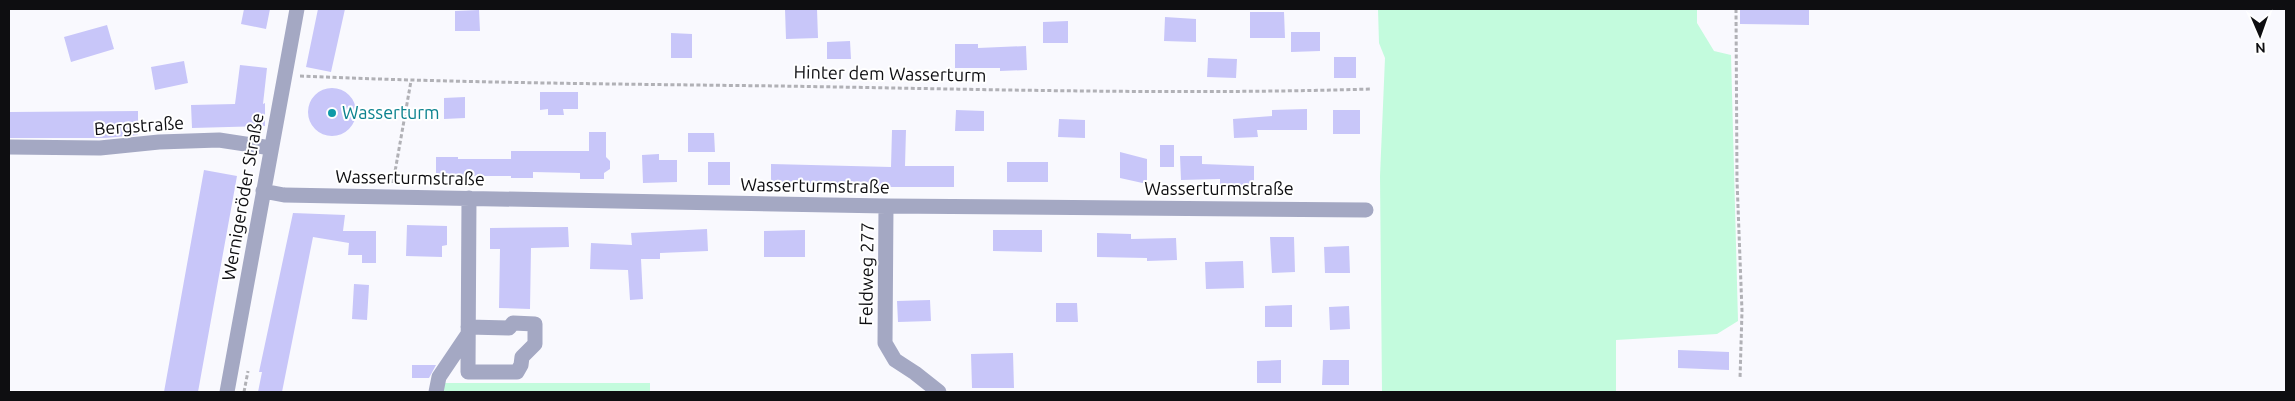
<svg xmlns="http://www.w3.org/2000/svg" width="2295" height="401" viewBox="0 0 2295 401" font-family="Ubuntu,sans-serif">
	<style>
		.green { fill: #c3fbdd }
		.building { fill: #c8c6f9 }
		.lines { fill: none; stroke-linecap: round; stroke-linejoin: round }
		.path { stroke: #b1b1b6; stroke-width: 3; stroke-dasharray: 4 2.5; stroke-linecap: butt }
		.minor { stroke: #a4a8c3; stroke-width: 15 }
		.culture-dot { fill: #0f9aa8; stroke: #fff; stroke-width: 2 }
		.labels { text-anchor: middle; stroke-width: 4; stroke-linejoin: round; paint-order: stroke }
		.street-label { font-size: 18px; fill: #0e0e11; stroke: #fff }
		.culture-label { font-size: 18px; fill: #0d838f; stroke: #fff; text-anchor: start }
	</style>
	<rect width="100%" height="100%" fill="#f9f9fe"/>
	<path class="green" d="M1378 9H1697V23L1714 51 1731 55 1738 321 1717 334 1616 340V392H1382L1380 176 1385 58 1379 43Z
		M441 383H650V392H439Z"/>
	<path class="building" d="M244 9H270L266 29 241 24Z
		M318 9H345L331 72 306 67Z
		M785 9H817L818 38 786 39Z
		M1740 9H1809V25L1740 24Z
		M479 10 480 31H455V11Z
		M1250 12H1284L1285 38H1250Z
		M1165 17 1196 19V42L1164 41Z
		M1068 21V43H1043V22Z
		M107 25 114 49 71 62 64 37Z
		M1291 32H1320V51L1291 52Z
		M671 33 692 34V58H671Z
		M850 41 851 59H827V42Z
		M955 44H978V48L1026 46 1027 70 1000 71V68H955Z
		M1334 57H1356V78H1334Z
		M1208 58 1237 59 1236 78 1207 77Z
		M184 61 188 83 155 90 151 67Z
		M240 65 267 68 263 104 265 103V126L192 128 191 105 235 104Z
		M308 112a24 24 0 1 1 48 0a24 24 0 1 1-48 0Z
		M540 92H578V109H563L564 115H548V109L540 110Z
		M465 97V118L444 119V98Z
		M1307 109V130H1257L1258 137 1234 138 1233 119 1272 116V110Z
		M956 110 984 111V131H955Z
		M1333 110H1360V134H1333Z
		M138 111V135L105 138H10V112Z
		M1059 119 1085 120V138L1058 137Z
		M892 130H906L905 166H954V187H859L801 183 771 184V164L891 167Z
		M589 132H606V157L610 161V169L604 173V179H580V173L533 172V178H511V176H436V157H458V159H511V151H589Z
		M688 133H714L715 152H688Z
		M1160 145H1174V167H1160Z
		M1120 152 1147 159V184L1120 178Z
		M659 154V160H677V182L643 183 642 155Z
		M1180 156H1202V164L1254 166V188L1220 187V179L1181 180Z
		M708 162H730V185H708Z
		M1007 162H1048V182H1007Z
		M204 170 237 176 198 392H164Z
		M293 213 345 215 343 231H376V263H362V255H348L349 243 313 237 282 392H258L262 372H259Z
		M407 225 447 226V245L442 246V257L406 256Z
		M568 227 569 247 531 248 530 309 499 308 500 249H490V228Z
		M707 229 708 251 660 253V259H641L643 299 630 300 628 270 590 269 591 243 632 245 631 233Z
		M805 230V257H764V231Z
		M993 230H1042V252L993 251Z
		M1097 233 1131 234V239L1176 238 1177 260 1147 261V258L1097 257Z
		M1270 237H1294L1295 272 1272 273Z
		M1349 246 1350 273H1325L1324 247Z
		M1243 261 1244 288 1206 289 1205 262Z
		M354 284 369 285 367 320 352 319Z
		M930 300 931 321 898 322 897 301Z
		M1056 303H1077L1078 322H1056Z
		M1292 305V327H1265V306Z
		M1349 306 1350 329 1330 330 1329 307Z
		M1678 350 1729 352V370L1678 368Z
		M1013 353 1014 388H972L971 354Z
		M1281 360V383H1257V361Z
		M1323 360H1349V385H1322Z
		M412 365H436L429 378H412Z"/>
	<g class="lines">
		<path class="path" d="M1736 9 1737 180 1742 311 1740 379
			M300 76C460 83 619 84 778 86 975 89 1173 95 1370 89
			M393 183 411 81
			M244 392 248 371"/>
		<path class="minor" d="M9 147 100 148 159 142 219 140 271 148
			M263 191 284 195 886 206 1366 210
			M886 206 885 343 895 360 915 373 939 392
			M468 327 509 328 513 323 535 324V344L522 357 521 365 517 372H468L469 198
			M227 392 297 9
			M436 392 439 377 468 334"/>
	</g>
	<circle class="culture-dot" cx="332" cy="113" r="5"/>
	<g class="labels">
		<g class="street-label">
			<text transform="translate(890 74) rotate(1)" y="6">Hinter dem Wasserturm</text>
			<text transform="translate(139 126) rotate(-4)" y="6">Bergstraße</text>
			<text transform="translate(410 178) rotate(1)" y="6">Wasserturmstraße</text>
			<text transform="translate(815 186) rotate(1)" y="6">Wasserturmstraße</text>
			<text x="1219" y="195">Wasserturmstraße</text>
			<text transform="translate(243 197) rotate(-80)" y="6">Wernigeröder Straße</text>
			<text transform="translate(867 274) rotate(-89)" y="6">Feldweg 277</text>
		</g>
		<g class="culture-label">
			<text x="342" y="119">Wasserturm</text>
		</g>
	</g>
	<rect width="2295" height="401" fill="none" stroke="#0e0e11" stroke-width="20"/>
	<g transform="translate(2260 35) rotate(178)" stroke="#ffffff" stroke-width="4" paint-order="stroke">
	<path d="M0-4L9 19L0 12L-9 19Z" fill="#0e0e11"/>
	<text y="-8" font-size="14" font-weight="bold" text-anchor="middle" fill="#0e0e11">N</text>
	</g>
</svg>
